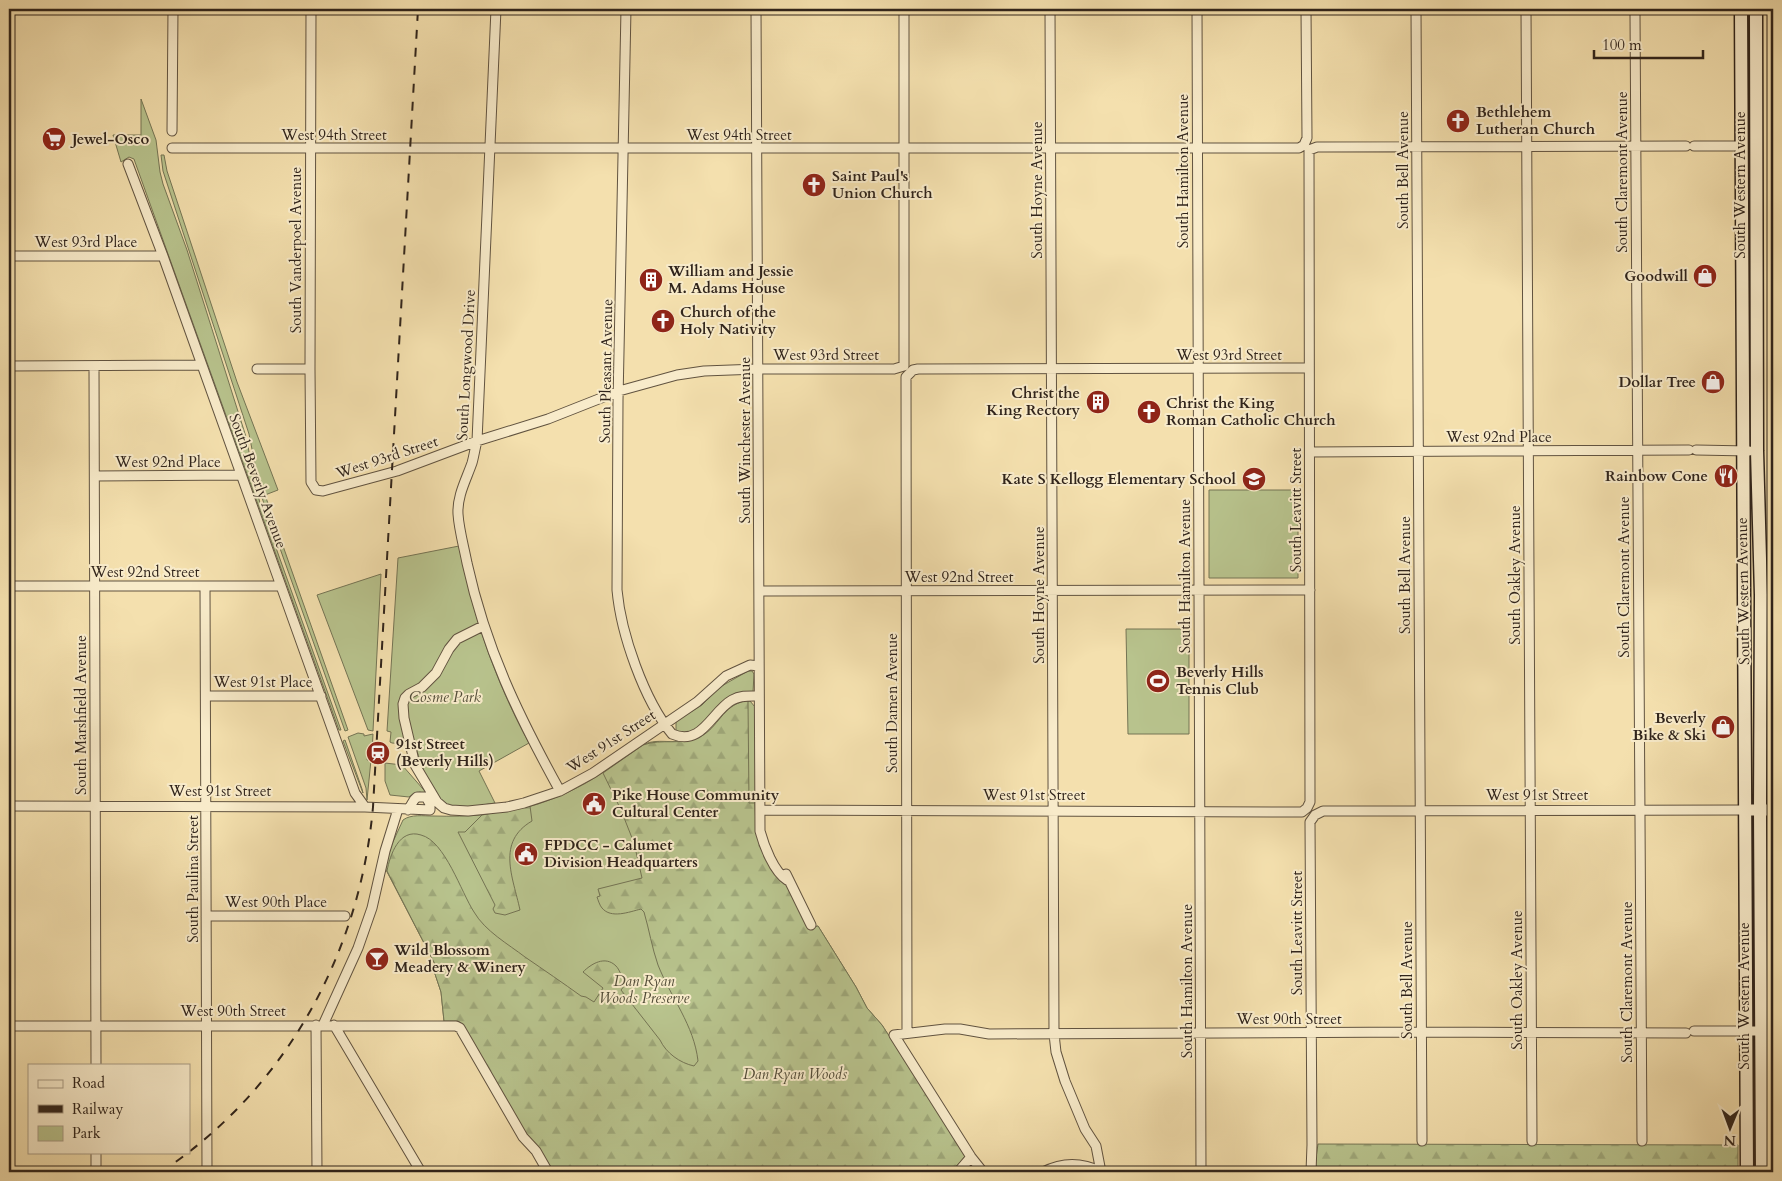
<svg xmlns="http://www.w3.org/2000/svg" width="1782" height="1181" viewBox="0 0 1782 1181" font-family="Cardo,serif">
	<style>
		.green { fill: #b8c38d; stroke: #747454 }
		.forest { fill: url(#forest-firs); stroke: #747454 }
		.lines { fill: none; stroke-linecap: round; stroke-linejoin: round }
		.minor-casing { stroke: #615340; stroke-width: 11 }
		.tertiary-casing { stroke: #615340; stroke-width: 14 }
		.secondary-casing { stroke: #30241b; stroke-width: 15 }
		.minor { stroke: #f8ebca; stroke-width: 9 }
		.tertiary { stroke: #f8ebca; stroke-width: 11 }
		.secondary { stroke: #f8ebca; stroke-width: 12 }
		.rail { stroke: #30241b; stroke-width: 2; stroke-dasharray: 9 9; stroke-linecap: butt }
		.labels { text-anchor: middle; stroke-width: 4; stroke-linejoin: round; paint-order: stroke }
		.poi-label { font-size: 15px; font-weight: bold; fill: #30241b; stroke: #f8ebca; text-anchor: start }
		.street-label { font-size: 15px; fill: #30241b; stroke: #f8ebca }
		.park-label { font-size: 15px; font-style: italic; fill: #524c38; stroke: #f8ebca }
	</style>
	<defs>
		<pattern id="forest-firs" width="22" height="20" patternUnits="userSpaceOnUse" patternTransform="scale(1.25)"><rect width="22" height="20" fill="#b8c38d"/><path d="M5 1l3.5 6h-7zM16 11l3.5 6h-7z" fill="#9ea779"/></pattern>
	</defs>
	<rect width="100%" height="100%" fill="#f4e0ae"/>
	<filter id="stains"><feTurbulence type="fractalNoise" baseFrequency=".004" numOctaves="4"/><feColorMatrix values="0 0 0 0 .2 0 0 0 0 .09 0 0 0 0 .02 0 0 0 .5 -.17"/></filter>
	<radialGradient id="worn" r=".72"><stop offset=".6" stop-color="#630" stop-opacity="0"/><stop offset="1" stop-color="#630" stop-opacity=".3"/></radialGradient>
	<path class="green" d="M141 99 156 140 160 172 163 184 187 250 247 440 253 476 260 503 341 730H339L135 162 134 159 129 157 121 162 113 135H141Z
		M161 155H164L167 171 237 382 278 490 265 495 348 730 345 731 261 495 249 434 163 171Z
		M1209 490H1298V578H1209Z
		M459 546C473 615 495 681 529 743L479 771 495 803C481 805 462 810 448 806 431 800 420 760 415 745L392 743 390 742 391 732 387 731 398 558Z
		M381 574 373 731 368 730 317 595Z
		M1126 629H1189V734H1128Z
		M748 671H752L754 674 753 692 709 718 693 731 686 733 678 732 676 730V721L702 705 720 687Z
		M745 701H750L755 707 756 830 809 928 818 926 856 987 867 1008 882 1025 965 1156 952 1172H554L540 1151 523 1130 462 1024 458 1021H444L441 992 434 971 438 970 385 868 391 846 403 820C411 814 423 816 433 816 468 817 504 815 538 804 559 797 581 787 599 775 614 766 627 753 643 745 659 736 681 748 702 736 719 726 725 706 745 701Z
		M358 733 364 734V736L373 734 372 753H368L367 760H371L367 800 366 788 348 737Z
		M345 740 362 789 363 793 343 741Z
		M385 763 402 765 430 797 420 792 413 794 409 797 390 795 385 781Z
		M1769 818H1773V1172H1766V821Z"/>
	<path class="forest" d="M745 701H748L749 803H755L756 830 788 886 809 928 818 926 856 987 867 1008 882 1025 965 1152V1156L952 1172H554L540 1151 523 1130 462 1024 458 1021H444L441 992 434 971 438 970 387 871C390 855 399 828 421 835 445 841 461 892 474 912 485 931 508 944 525 957 544 970 563 983 581 996L586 997 594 1002 603 988 583 972C591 964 605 955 616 966 620 970 623 980 625 985L621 990 660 1040C666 1053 680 1063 694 1066L698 1061C694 1025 671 998 658 965 652 948 649 929 644 912L641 909C629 912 611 919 602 908 600 906 598 900 597 897L600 896 598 889 642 878 634 843 621 810 603 773 643 745C662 738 681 746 700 737 719 727 722 706 745 701Z
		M530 806 532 821C496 842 513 877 520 910L505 915 495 913 493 909 495 905 458 832H465L482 815Z
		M1318 1144 1738 1145V1172H1314Z"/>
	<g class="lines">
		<g class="minor-casing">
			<path id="minor" d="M311 9 310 369 311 482 316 490 323 491 397 471 477 441 548 419 619 391 677 375 704 371 758 369H894L904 366V9
				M496 9 477 441C475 448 474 456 472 463 466 480 457 496 458 514 459 530 464 547 467 563 486 649 518 715 560 791
				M626 9 618 401 617 590C621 634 644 700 672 734 702 747 712 711 732 700 741 695 750 696 759 696
				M756 9 760 831C764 846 774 872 787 880
				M1050 9 1054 1034 1056 1052 1065 1081 1085 1129 1096 1146 1101 1172
				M1197 9 1201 1172
				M1416 9 1422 1141
				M1526 9 1532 1141
				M1635 14 1642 1141
				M172 131 173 9
				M1694 146H1741
				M172 148H1299L1304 145 1307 138 1306 9
				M128 164 163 256 355 793 365 807
				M9 256H163
				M9 366 202 365
				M94 366 96 1065
				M257 369H310
				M1696 450 1749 451
				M1310 452 1689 450
				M95 476 241 475
				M9 586H281
				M205 586 207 1172
				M759 591 1310 590
				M483 626 457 639 449 649 436 673 422 687 409 694 405 698 403 704 404 718 415 765 437 802 444 808 451 810 468 811 507 807 524 803 560 791 593 773 697 702 726 676 750 665 759 666
				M206 696H321
				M9 806 365 807 430 810V804L426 797H417L414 800 408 810
				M760 810 1302 812 1307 808 1310 802 1309 150 1317 147 1686 146
				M786 874 811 925
				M206 916H345
				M316 1025 317 1172
				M323 1025 358 948 372 908 385 851 398 809
				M334 1025 421 1172
				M9 1026H456L460 1028 523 1137 536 1151 548 1172
				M1694 1031H1760
				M907 1033 906 377 913 370 918 369 1309 368
				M96 1152V1172
				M958 1172 971 1157
				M983 1172 971 1157 894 1035 945 1029H960L989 1034 1421 1032 1686 1033
				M1043 1172C1063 1162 1081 1162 1102 1172
				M1311 1172 1312 1145 1310 822 1315 815 1323 811 1745 810"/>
		</g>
		<g class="tertiary-casing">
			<path id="tertiary" d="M1745 810H1773"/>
		</g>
		<g class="secondary-casing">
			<path id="secondary" d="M1741 9 1747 1172
				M1756 9 1757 451 1761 595 1760 810 1762 1172"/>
		</g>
		<use href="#minor" class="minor"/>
		<use href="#tertiary" class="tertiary"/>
		<use href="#secondary" class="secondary"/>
		<path class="rail" d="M161 1172C285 1090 360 954 373 807L418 9"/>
	</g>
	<defs>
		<g id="church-disc" transform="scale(1.25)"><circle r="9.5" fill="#8f2418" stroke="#f8ebca"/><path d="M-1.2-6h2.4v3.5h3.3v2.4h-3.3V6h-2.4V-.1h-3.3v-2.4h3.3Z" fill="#fff"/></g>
		<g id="supermarket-disc" transform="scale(1.25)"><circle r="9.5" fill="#8f2418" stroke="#f8ebca"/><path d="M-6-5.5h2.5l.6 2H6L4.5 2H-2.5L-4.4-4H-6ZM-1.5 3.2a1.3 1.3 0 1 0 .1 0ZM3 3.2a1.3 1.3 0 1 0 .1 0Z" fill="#fff"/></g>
		<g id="shop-disc" transform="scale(1.25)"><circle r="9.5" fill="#8f2418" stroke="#f8ebca"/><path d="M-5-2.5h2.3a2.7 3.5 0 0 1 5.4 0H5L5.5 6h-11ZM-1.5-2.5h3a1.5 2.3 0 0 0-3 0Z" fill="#fff"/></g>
		<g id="building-disc" transform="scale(1.25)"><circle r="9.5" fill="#8f2418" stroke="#f8ebca"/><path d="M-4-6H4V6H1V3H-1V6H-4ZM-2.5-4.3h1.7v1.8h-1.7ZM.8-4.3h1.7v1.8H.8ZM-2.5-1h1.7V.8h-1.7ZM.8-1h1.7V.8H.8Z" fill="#fff"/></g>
		<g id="restaurant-disc" transform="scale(1.25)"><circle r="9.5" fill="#8f2418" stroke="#f8ebca"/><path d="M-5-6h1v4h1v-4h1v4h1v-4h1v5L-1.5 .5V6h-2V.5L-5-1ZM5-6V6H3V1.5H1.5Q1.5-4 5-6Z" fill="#fff"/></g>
		<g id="school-disc" transform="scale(1.25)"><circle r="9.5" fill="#8f2418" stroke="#f8ebca"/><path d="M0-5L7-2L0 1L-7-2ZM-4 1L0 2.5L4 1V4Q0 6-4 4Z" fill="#fff"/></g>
		<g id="stadium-disc" transform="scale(1.25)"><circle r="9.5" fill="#8f2418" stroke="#f8ebca"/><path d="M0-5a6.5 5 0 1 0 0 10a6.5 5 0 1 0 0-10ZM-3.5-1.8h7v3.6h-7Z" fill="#fff"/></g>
		<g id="station-disc" transform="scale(1.25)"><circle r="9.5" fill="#8f2418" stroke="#f8ebca"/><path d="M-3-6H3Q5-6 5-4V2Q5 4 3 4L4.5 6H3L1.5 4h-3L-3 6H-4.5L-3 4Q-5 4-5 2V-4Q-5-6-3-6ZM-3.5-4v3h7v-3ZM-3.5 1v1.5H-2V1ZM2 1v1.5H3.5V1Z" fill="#fff"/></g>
		<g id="civic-disc" transform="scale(1.25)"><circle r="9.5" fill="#8f2418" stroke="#f8ebca"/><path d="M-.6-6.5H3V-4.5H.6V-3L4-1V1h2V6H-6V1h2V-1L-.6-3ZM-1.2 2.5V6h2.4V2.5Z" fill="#fff"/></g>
		<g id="bar-disc" transform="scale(1.25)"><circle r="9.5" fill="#8f2418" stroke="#f8ebca"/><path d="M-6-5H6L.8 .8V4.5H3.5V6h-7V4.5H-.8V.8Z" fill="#fff"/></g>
	</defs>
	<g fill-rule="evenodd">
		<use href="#church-disc" x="1458" y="121"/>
		<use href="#supermarket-disc" x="54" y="139"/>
		<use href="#church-disc" x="814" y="185"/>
		<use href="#shop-disc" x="1705" y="276"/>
		<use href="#building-disc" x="651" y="280"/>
		<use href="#church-disc" x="663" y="321"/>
		<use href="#shop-disc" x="1713" y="382"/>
		<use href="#building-disc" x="1098" y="402"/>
		<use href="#church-disc" x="1149" y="412"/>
		<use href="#restaurant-disc" x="1726" y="476"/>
		<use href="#school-disc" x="1254" y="479"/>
		<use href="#stadium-disc" x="1158" y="681"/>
		<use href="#shop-disc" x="1723" y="727"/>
		<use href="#station-disc" x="378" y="753"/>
		<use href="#civic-disc" x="594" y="804"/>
		<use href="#civic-disc" x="526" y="854"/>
		<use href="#bar-disc" x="377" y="959"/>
	</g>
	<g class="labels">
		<g class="poi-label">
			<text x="1476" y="117">Bethlehem<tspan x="1476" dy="17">Lutheran Church</tspan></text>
			<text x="72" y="144">Jewel-Osco</text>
			<text x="832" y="181">Saint Paul's<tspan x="832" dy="17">Union Church</tspan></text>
			<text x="668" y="276">William and Jessie<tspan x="668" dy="17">M. Adams House</tspan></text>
			<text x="1688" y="281" text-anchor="end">Goodwill</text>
			<text x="680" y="317">Church of the<tspan x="680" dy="17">Holy Nativity</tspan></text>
			<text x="1696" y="387" text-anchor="end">Dollar Tree</text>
			<text x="1080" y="398" text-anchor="end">Christ the<tspan x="1080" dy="17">King Rectory</tspan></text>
			<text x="1166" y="408">Christ the King<tspan x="1166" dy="17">Roman Catholic Church</tspan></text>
			<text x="1708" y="481" text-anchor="end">Rainbow Cone</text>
			<text x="1236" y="484" text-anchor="end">Kate S Kellogg Elementary School</text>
			<text x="1176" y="677">Beverly Hills<tspan x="1176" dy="17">Tennis Club</tspan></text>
			<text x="1706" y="723" text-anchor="end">Beverly<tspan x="1706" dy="17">Bike &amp; Ski</tspan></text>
			<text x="396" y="749">91st Street<tspan x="396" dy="17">(Beverly Hills)</tspan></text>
			<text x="612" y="800">Pike House Community<tspan x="612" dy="17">Cultural Center</tspan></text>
			<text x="544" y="850">FPDCC - Calumet<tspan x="544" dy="17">Division Headquarters</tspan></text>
			<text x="394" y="955">Wild Blossom<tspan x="394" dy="17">Meadery &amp; Winery</tspan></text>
		</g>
		<g class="street-label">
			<text x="334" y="140">West 94th Street</text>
			<text x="739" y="140">West 94th Street</text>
			<text transform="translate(1403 170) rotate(-90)" y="5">South Bell Avenue</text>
			<text transform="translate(1183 171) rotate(-90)" y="5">South Hamilton Avenue</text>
			<text transform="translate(1622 172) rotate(-90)" y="5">South Claremont Avenue</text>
			<text transform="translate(1740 185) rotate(-90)" y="5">South Western Avenue</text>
			<text transform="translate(1037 190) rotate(-90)" y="5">South Hoyne Avenue</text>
			<text x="86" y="247">West 93rd Place</text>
			<text transform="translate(296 250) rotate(-90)" y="5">South Vanderpoel Avenue</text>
			<text x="826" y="360">West 93rd Street</text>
			<text x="1229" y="360">West 93rd Street</text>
			<text transform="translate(466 365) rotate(-87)" y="5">South Longwood Drive</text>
			<text transform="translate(606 371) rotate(-89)" y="5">South Pleasant Avenue</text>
			<text x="1499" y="442">West 92nd Place</text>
			<text transform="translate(745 440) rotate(-90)" y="5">South Winchester Avenue</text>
			<text transform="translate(387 457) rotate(-18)" y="5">West 93rd Street</text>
			<text x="168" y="467">West 92nd Place</text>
			<text transform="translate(258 481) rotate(70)" y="5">South Beverly Avenue</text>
			<text transform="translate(1296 510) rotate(-90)" y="5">South Leavitt Street</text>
			<text x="145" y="577">West 92nd Street</text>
			<text transform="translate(1405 575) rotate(-90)" y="5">South Bell Avenue</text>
			<text transform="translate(1515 575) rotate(-90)" y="5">South Oakley Avenue</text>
			<text transform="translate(1185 576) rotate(-90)" y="5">South Hamilton Avenue</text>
			<text x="959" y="582">West 92nd Street</text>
			<text transform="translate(1624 577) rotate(-90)" y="5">South Claremont Avenue</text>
			<text transform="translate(1743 591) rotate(-91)" y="5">South Western Avenue</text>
			<text transform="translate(1039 595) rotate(-90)" y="5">South Hoyne Avenue</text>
			<text x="263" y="687">West 91st Place</text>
			<text transform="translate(892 703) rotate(-90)" y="5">South Damen Avenue</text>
			<text transform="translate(81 715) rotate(-90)" y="5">South Marshfield Avenue</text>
			<text transform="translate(611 741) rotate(-33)" y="5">West 91st Street</text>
			<text x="220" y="796">West 91st Street</text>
			<text x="1034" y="800">West 91st Street</text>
			<text x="1537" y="800">West 91st Street</text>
			<text transform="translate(193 879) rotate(-90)" y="5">South Paulina Street</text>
			<text x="276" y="907">West 90th Place</text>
			<text transform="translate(1297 933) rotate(-90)" y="5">South Leavitt Street</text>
			<text transform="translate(1407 980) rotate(-90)" y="5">South Bell Avenue</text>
			<text transform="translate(1517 980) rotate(-90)" y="5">South Oakley Avenue</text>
			<text transform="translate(1187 981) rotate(-90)" y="5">South Hamilton Avenue</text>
			<text transform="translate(1627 982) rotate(-90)" y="5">South Claremont Avenue</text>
			<text transform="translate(1744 996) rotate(-90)" y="5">South Western Avenue</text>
			<text x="233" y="1016">West 90th Street</text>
			<text x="1289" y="1024">West 90th Street</text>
		</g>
		<g class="park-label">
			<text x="445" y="702">Cosme Park</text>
			<text x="644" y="986">Dan Ryan<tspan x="644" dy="17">Woods Preserve</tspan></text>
			<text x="795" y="1079">Dan Ryan Woods</text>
		</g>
	</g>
	<rect width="1782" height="1181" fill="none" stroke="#f4e0ae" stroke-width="30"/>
	<rect x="10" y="10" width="1762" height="1161" fill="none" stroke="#30241b" stroke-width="2.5"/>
	<rect x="15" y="15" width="1752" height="1151" fill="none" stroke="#30241b"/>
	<rect x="28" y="1064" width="162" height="90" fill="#f8ebca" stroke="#a89b84"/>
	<rect x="38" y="1080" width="25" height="8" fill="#f8ebca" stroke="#a89b84"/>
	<text x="72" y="1088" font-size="15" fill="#30241b">Road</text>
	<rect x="38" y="1105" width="25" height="8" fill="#30241b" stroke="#a89b84"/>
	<text x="72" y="1114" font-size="15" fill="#30241b">Railway</text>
	<rect x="38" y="1126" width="25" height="15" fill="#b8c38d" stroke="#a89b84"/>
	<text x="72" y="1138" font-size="15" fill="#30241b">Park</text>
	<g transform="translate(1730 1128) rotate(181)" stroke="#f8ebca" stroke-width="4" paint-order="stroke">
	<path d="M0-4L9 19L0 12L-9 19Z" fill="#30241b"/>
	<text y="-8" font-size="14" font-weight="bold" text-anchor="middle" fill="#30241b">N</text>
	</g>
	<path d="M1594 50v8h109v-8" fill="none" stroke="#30241b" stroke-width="2.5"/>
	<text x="1602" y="50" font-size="15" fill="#30241b" stroke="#f8ebca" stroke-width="4" paint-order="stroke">100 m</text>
	<rect width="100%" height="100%" filter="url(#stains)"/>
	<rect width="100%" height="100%" fill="url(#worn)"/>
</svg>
